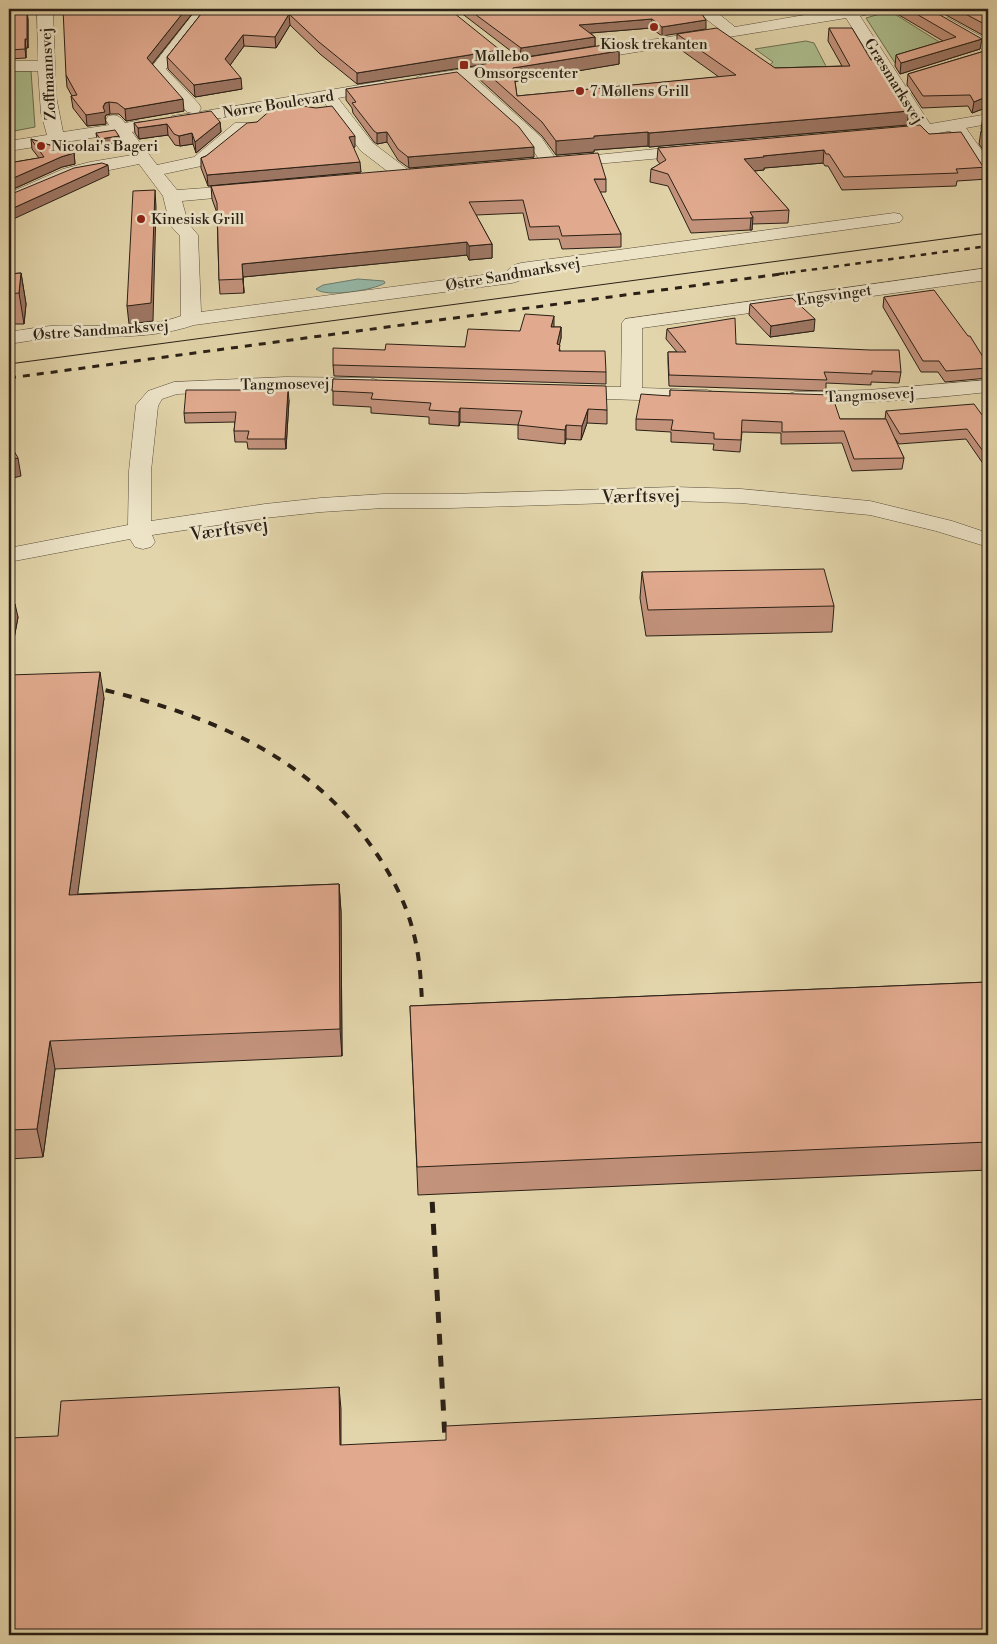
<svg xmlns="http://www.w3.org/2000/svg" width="997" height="1644" viewBox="0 0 997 1644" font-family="'Libre Bodoni',serif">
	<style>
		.green { fill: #adbe8e; stroke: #6c6f52 }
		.water { fill: #95b9aa; stroke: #6a7c6f }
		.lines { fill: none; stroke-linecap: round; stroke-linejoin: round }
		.minor-casing { stroke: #584d3b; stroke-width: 1 }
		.minor { fill: #ede4c8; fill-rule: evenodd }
		.tram { stroke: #2a2016; stroke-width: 1 }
		.rail-far3 { stroke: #2a2016; stroke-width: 2.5; stroke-dasharray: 5.5 5.5; stroke-linecap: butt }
		.rail-far2 { stroke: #2a2016; stroke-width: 3; stroke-dasharray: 7 7; stroke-linecap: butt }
		.rail-far1 { stroke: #2a2016; stroke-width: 4; stroke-dasharray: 9 9; stroke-linecap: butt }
		.rail { stroke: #2a2016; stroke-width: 5; stroke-dasharray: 11 11; stroke-linecap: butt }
		.wall { fill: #c2927b; stroke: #2a2016 }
		.shaded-wall { fill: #9e7764; stroke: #2a2016 }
		.building { fill: #e1aa8f; stroke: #2a2016 }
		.poi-dot { fill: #8f2418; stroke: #ede4c8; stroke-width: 2 }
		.labels { text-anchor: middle; stroke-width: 5; stroke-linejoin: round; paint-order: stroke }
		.far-poi-label { font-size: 15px; fill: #2a2016; stroke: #ede4c8; text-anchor: start }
		.far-street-label { font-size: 15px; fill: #2a2016; stroke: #ede4c8 }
		.street-label { font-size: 18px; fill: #2a2016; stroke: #ede4c8 }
	</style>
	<rect width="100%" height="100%" fill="#e3d5ab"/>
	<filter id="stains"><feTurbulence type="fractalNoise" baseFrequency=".004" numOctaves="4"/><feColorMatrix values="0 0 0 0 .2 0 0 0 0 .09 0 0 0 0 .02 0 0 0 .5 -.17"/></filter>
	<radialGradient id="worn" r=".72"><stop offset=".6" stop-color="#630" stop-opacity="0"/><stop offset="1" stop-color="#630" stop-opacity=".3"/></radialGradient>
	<path class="green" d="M890 11 949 48 895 63 866 18Z
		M806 41 814 43 830 74 764 70 773 62 755 49Z
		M9 71H31L35 127 9 132Z"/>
	<path class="water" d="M358 279 384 281 385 283C374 290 326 298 316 289L323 285Z"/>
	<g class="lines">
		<g class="minor-casing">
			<path id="minor" d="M37 9H53L56 96 63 132 109 125 106 120 108 116C116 114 120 116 125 123L136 121 142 122 144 126 142 130 132 132 157 165 194 157 235 123H247L249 127 206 165 164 174 177 190 248 185 254 186 257 190 254 194 248 195 182 201 188 223 198 235 201 312 506 272 514 265 521 263 894 213 900 214 903 218 900 222 894 223 527 274 519 281 512 283 194 325C147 341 100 335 51 338 37 339 23 342 9 344V332C23 330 37 327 51 326 94 324 139 331 181 316L180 236 170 225 163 196 139 164 75 177 9 204V193L63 169 90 162 132 155 116 134 9 151V141L47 135 41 113 38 71H9V61H38Z
				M197 9H213L166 69 199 104 201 108 199 112 383 81 389 83 391 86 389 89 338 98 373 143 411 172 414 176 411 180 405 181 399 180 361 151 323 101 178 125 172 124 170 120 172 116 192 113 187 112 150 69Z
				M699 9H713L735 27 839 9H880L878 12 860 16 930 124 988 114V124L966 128 988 159V177L982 176 955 135 950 131C929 134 902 142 882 137L880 133 882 129 914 126 846 18 581 61 575 59 573 56 575 53 581 51 719 29 706 19Z
				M948 18 988 40V51L982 49 943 26 940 23 943 20Z
				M516 61 522 63 524 66 522 69 474 77 541 137 556 159 696 145 702 146 705 150 702 154 696 155 562 167C555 166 551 168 544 167L529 144 458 80 423 85 417 83 415 80 417 77 423 75Z
				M988 268V280L642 328V388L707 390 714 392 717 396 714 400 707 402 570 398 563 396 560 392 563 388 570 386 621 387 622 323 625 319Z
				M286 377 370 378 377 380 380 384 377 388 370 390 286 389 177 394 162 399 158 406 151 471V521L265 504 321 498 384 494H450L674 487 741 489 870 501 952 521 988 533V547L936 531 870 515 741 503 674 501 450 508H384L321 512 265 518 152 535 155 542 151 547 143 549 135 547 130 539 9 562V548L128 525 129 471 136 405 148 391 174 382Z
				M988 380V392C924 399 860 404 795 404L788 402 784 398 788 394 795 392 868 390Z"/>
		</g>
		<use href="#minor" class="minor"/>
		<path class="tram" d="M9 364 988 233"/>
		<path class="rail-far3" d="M779 274 988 246"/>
		<path class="rail-far2" d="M9 378 788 273"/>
		<path class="rail-far1" d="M88 686C200 712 306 751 374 850 391 874 406 903 413 931 421 960 421 989 423 1018"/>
		<path class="rail" d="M431 1180 445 1439"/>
	</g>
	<path class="wall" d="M9 9H22V10L28 19V48H26V58L9 59Z
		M196 9 152 64 184 111 126 121 119 114H110L106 115 105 117 106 124 87 126 73 108 71 96H72L67 87 66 75Z
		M205 9H449L500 62 619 51V64L515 81 517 96 719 77 677 47V34L775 68 842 66 828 41 829 28 871 60 902 95 901 103 909 111 907 125 649 147 648 146 594 150V152L556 155 542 136 478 78V65L357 84 320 54 290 25 276 48 244 46 230 65 242 89 195 97 168 69 167 57Z
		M456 9H698L662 36 651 28 590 33 595 37V46L520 58Z
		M894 9H988V38L937 10 935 12 980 49 900 74 895 66 896 55 943 41 894 12Z
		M988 50V107L972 113 968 106 922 108 907 85 908 74Z
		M346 89 534 157 409 168 398 160 387 142 377 144 374 142 353 113 352 108 346 100Z
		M303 106 355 147H353L361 172 208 186 201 168V158L206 156 257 122Z
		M983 117H988V157L979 144 981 131H982L981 129Z
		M220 122 221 132 196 153 193 144 180 146 175 145 168 135 139 139 135 133 134 123Z
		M96 133 120 142 101 145 97 139Z
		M929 134 982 165 988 166V179L957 181 956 186 842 190 828 166H825L823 163 764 168V170L754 171 789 210 788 223 752 224V230H750L691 233 668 186 650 182 651 169 660 164 657 160 658 148Z
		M31 139 74 153 75 164 62 167 9 191V163L39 158 32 149Z
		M606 179V192H600L621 234V247L562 249 559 239 529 240 523 213 476 215 492 244V258L469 260 467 255 243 277 244 293 220 294 219 280 217 213 212 199 211 186Z
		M21 273 26 304 24 324H9V274Z
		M884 297 988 365V378L945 382 938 372H921L883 307Z
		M750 304 814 331 770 337 749 315Z
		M554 327H561V338L559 345 560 351 606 372V384L334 376 333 365 385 350 465 347 520 331Z
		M667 329 736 344 901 372 899 383 871 382V385L826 383V391L669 386 668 362V352H677L666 339Z
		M333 379 607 410V424L587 423 581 440 566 439 565 444 518 439V425L460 422 459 426 429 424V417L371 413V407L333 405Z
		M670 390 840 419H885L886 411 988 423V464L984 465 966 439 899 444 894 437 904 458 902 469 852 471 842 443 781 444V433L742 432 740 452 713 450 714 444 671 442V432L636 430V419L670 396Z
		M289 400 286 449H248L247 442H235L234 431 235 422 185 423 184 413Z
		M642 572 834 606 832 632 646 636 640 598Z
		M9 604 18 617 13 644H9Z
		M9 675 104 698 77 894 339 884 341 912 342 1056 55 1069 43 1157 9 1159Z
		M988 982V1170L418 1195 410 1006Z"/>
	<path class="shaded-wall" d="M186 9H196L148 69 147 58Z
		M930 9H937V10L929 16Z
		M27 10 28 19V48L27 39Z
		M289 14 290 25 276 48 275 37Z
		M652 19 651 28 578 34 579 25Z
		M706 20V29L662 36V27Z
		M243 35 244 46 226 71 225 59Z
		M595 37V46L520 58 521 48Z
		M25 39 26 48V58L25 49Z
		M982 39 980 49 900 74 901 63Z
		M500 50V62L357 84V73Z
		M619 51V64L513 82V68Z
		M241 78 242 89 195 97 194 85Z
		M988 96V107L972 113 974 102Z
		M183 99 184 111 126 121 125 109Z
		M109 102 110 114 106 115 105 117 106 124 87 126 86 115 103 107 105 103Z
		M909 111 907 125 649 147V133Z
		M220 122 221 132 196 153 195 142Z
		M167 124 168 135 139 139 138 128Z
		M387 132V142L377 144V133Z
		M648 132V146L594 150V152L556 155V141L594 136Z
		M192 133 193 144 180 146 179 136Z
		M119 136 120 142 101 145 100 139Z
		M355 136V147H349V137Z
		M534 147V157L409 168 408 157Z
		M824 150 823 163 764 168V170L743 172 744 159 763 156Z
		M74 153 75 164 62 167 9 191V180L61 157Z
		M360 162 361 172 208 186 207 175Z
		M108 165 109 175 9 221V210Z
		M155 190 156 207 153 321 129 324 127 306Z
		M753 217 752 230H750L751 218Z
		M467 242V255L243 277 244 293 242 264Z
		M492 244V258L469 260V246Z
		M21 273 26 304 24 324 19 293Z
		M554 316V327H551Z
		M815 319 814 331 770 337 771 326Z
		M561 327V338L557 356V344Z
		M288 390 289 400 286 449 285 439Z
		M460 408V422L459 426V412Z
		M588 409 587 423 581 440 582 426Z
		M566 425V439L565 444V430Z
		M18 458 21 476 9 479V460Z
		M15 604 18 617 13 644 10 630Z
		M100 672 104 698 74 922 69 895Z
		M339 884 341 912 342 1056 340 1029Z
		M50 1041 55 1069 43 1157 37 1129Z
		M339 1387 341 1409V1467L340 1445Z"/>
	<path class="building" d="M9 9H22V10H27V39H25V49L9 50Z
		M63 9H186L147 58 183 99 125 109 117 103 109 102 105 103 103 107 105 112 86 115 71 96 77 95 66 75Z
		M205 9H449L500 50 357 73 319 42 289 14 275 37 243 35 225 59 241 78 194 85 167 57Z
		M468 9H698L706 20 662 27 652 19 579 25 595 37 521 48Z
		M908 9H932L933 11 982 39 901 63 896 55 956 37Z
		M956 9H988V26Z
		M717 28 775 68 850 66 829 28H852L871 60 879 58 902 95H894L909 111 649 133 648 132 594 136V138L556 141 542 122 478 65 610 44 619 51 513 68 517 96 736 75 677 34Z
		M988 50V96L974 102 970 95 923 96 908 74Z
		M457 72 519 127 534 147 408 157 398 149 387 132 377 133 374 131 352 103 356 102 346 89Z
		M297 99 303 106 316 108 332 106 355 136 349 137 360 162 207 175 201 158 206 156 247 123 257 122 281 101Z
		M211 111 220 122 195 142 192 133 179 136 174 134 167 124 138 128 134 123Z
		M983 117H988V127Z
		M920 125 929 134 961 132 982 165 988 167 956 169 958 173 844 177 829 154H826L824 150 763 156 764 157 744 159 789 210 750 212 753 217 751 218 692 220 668 174 651 169 666 160 658 148Z
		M115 130 119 136 100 139 96 133Z
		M981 131H988V142Z
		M31 139 74 153 61 157 9 180V163L44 157Z
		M598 153 606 179H594L621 234 562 236 559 226 530 227 523 200 469 202 492 244 469 246 467 242 242 264 243 279 219 280 217 203 211 186Z
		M102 163 108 165 9 210V195L74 168Z
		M155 190 151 303 127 306 133 191Z
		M21 273 19 293 9 294V274Z
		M934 290 968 336H970L988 365V368L946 371 939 361H923L884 297Z
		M792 298 815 319 771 326 750 304Z
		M525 314 554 316 551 327H561L557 344 560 345 559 351H605L606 372 333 365V348L385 350 386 344 465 347 468 329 520 331Z
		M735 318 736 344 870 350H899L901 372 872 371V374L824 372 827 380 669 375 668 352H686L667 329Z
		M333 379 606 386 607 410 588 409 582 426 566 425 565 430 518 425 522 411 460 408 459 412 429 410 431 403 371 399 373 393 332 391Z
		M186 390H288L285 439H247L249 431H234L236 412 184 413Z
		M670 390 832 395 840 419H886L904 458 854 459 844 431 782 432V422L742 420 741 440 714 439V433L671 430 673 420 636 419 641 394 670 396Z
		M974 404 988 423V454H985L967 429 900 434 886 411Z
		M9 442 18 458 9 460Z
		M824 569 834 606 648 610 642 572Z
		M9 604H15L10 630H9Z
		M100 672 69 895 339 884 340 1029 50 1041 37 1129 9 1130V675Z
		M988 982V1142L417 1167 410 1006Z
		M339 1387 340 1445 446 1440V1426L988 1399V1635H9V1438L58 1436 61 1401Z"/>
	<g class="poi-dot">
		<circle cx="654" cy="27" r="5"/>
		<rect x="459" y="60" width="10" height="10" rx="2.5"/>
		<circle cx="580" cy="91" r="5"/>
		<circle cx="41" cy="146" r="5"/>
		<circle cx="141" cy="219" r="5"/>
	</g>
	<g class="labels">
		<g class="far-poi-label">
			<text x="654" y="49" text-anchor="middle">Kiosk trekanten</text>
			<text x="474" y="61">Møllebo<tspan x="474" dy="17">Omsorgscenter</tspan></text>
			<text x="590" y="96">7 Møllens Grill</text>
			<text x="51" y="151">Nicolai's Bageri</text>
			<text x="151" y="224">Kinesisk Grill</text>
		</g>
		<g class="far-street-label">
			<text transform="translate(48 74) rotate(-93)" y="5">Zoffmannsvej</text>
			<text transform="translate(894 81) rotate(58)" y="5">Græsmarksvej</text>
			<text transform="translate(278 104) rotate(-9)" y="5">Nørre Boulevard</text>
			<text transform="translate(513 274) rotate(-10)" y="5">Østre Sandmarksvej</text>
			<text transform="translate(834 295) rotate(-8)" y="5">Engsvinget</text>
			<text transform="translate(101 330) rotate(-4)" y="5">Østre Sandmarksvej</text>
			<text transform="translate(285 384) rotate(-1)" y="5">Tangmosevej</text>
			<text transform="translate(870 395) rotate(-3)" y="5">Tangmosevej</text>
		</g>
		<g class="street-label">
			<text transform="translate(641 496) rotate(-1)" y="6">Værftsvej</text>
			<text transform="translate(229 529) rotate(-8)" y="6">Værftsvej</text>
		</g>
	</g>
	<rect width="997" height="1644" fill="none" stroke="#e3d5ab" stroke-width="30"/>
	<rect x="10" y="10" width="977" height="1624" fill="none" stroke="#2a2016" stroke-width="2.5"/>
	<rect x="15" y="15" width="967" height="1614" fill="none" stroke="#2a2016"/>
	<rect width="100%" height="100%" filter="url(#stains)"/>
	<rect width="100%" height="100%" fill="url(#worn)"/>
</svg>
